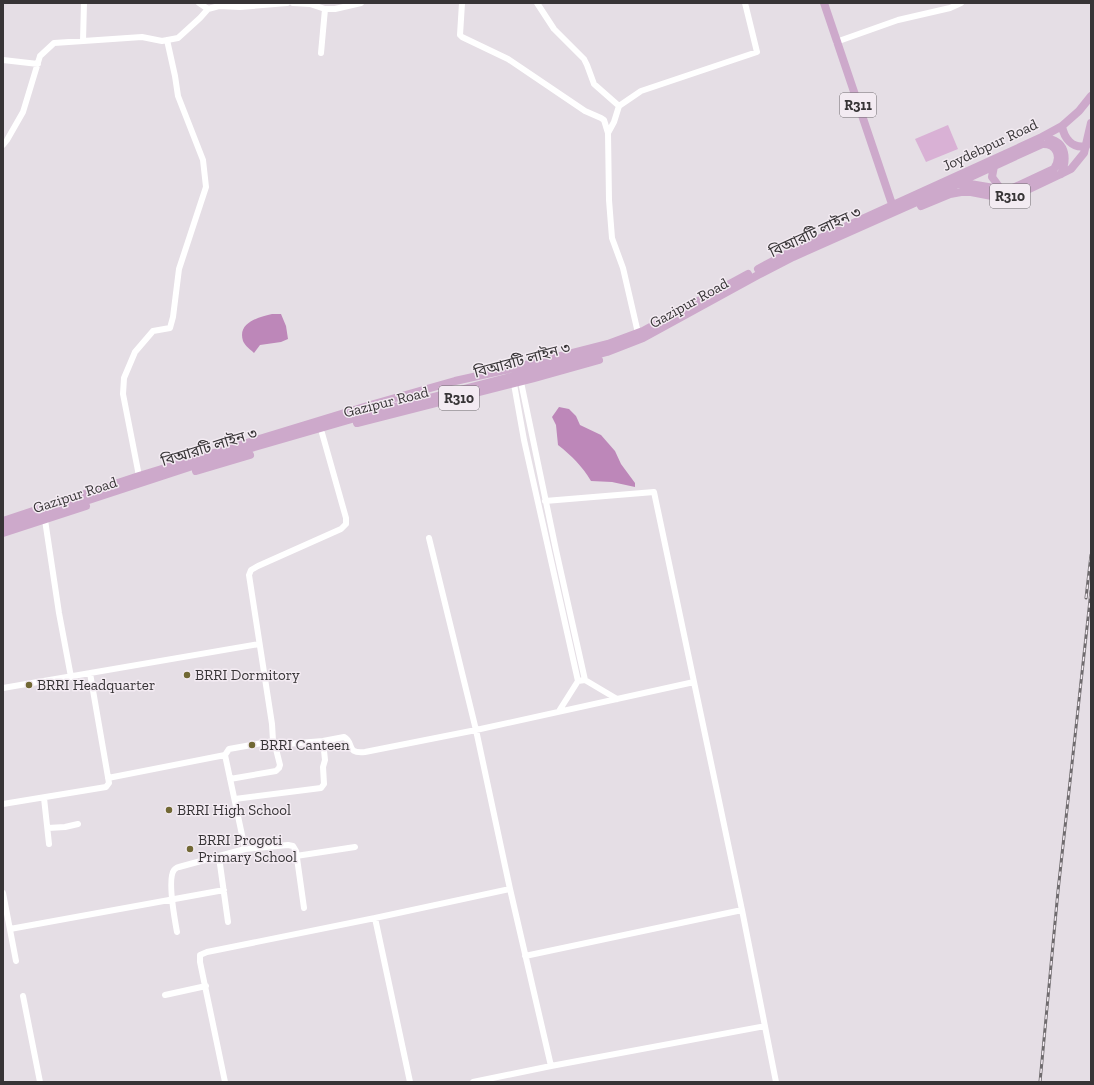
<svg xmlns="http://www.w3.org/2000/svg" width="1094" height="1085" viewBox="0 0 1094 1085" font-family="'Zilla Slab','Noto Sans Bengali',serif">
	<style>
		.green { fill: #d9b1d5 }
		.water { fill: #bd87b9 }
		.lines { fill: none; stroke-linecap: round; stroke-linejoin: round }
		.minor { stroke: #fff; stroke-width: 6 }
		.major { stroke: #cda9cb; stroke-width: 8 }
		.rail-casing { stroke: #6f6b6e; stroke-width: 3 }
		.rail { stroke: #f3ebf2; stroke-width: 1.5; stroke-dasharray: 4.5; stroke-linecap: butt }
		.poi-dot { fill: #716834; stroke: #f3ebf2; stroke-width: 1.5 }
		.labels { text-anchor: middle; stroke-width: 3; stroke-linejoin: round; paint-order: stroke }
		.shield { fill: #f3ebf2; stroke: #6f6b6e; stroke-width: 1 }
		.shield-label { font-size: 14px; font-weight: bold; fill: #373436 }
		.street-label { font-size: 15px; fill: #373436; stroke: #f3ebf2 }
		.poi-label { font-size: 15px; fill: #373436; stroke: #f3ebf2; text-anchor: start }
	</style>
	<rect width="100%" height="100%" fill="#e5dee5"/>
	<path class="green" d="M948 125 958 149 926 162 915 139Z"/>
	<path class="water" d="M272 314H281L286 326 288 339 281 342 260 345 254 353C251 350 245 346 243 341 237 322 260 317 272 314Z
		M559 407 569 409 576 416 580 425 601 435 615 451 621 464 635 483V487L612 482 591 481C582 466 572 456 558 445L556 425 552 417Z"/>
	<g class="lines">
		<path class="minor" d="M199 3 208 9
			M293 3 310 4 325 9H335L361 3
			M462 3 460 35 462 37 508 59 585 111 601 118 604 120 608 133
			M537 3 554 29 584 59 587 65 594 84 619 106
			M83 41 84 3
			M836 42 898 20 950 8 961 3
			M321 53 325 9
			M3 60 38 64
			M3 145 7 140 23 112 40 56 54 43 142 37 162 41 178 38 200 18 208 9 219 6 240 7 287 3
			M638 333 623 268 612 238 609 200 608 133 614 122 619 106 641 91 757 52 745 3
			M521 382 556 550 585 680
			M514 384 524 440 578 681
			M139 476 123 394 124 378 135 352 153 331 170 328 173 317 179 269 206 187 203 160 178 96 175 76 167 40
			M545 501 654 492 742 910
			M45 520 59 613 71 677
			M429 538 476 730 510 889 551 1066
			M3 688 259 644
			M559 711 578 681 585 680 617 699
			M273 741 275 745 323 741 344 737C355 743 345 754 365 752L476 730 694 682
			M108 778 225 755
			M230 779 276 771 279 768 280 765 275 745
			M44 798 49 844
			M235 799 321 788 324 784 323 767 325 760 323 741
			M3 804 106 787 109 783 90 673
			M48 828 65 827 78 824
			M245 849 225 755 229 749 273 741 272 724 249 575 251 570 258 566 341 529 346 524V518L322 433
			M296 856 355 847
			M219 857 228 922
			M3 893 16 961
			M375 918 410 1082
			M10 929 224 890
			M177 932C175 921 167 879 174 870 175 869 178 867 179 867L245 849 288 845 293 846 296 851 304 908
			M525 956 742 910 776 1082
			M165 995 206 986
			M23 996 40 1082
			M225 1082 200 962V955L207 952 375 918 510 889
			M473 1082 551 1066 765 1026"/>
		<path class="major" d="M824 3 894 210
			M1062 126C1064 138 1072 149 1086 146
			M1049 139C1067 143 1067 160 1061 174
			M994 166 992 177 1000 188
			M921 206 950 194 961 192H971L997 197 1009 196 1021 193 1061 174 1071 169 1084 153 1091 123
			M758 269 790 252 1040 138 1062 126 1079 111 1091 96
			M357 423 534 378 599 360
			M196 471 250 455
			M3 521 139 476 374 404 455 381 518 367 608 344 643 331 748 274
			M3 528 220 457 383 410 607 352 643 338 758 275 793 257 957 184 968 178 1042 144C1057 143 1062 157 1054 169L1013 188 1006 190 970 184H957
			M3 533 86 506"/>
		<g class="rail-casing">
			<path id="rail" d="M1086 598 1091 555
				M1040 1082 1058 891 1091 591"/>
		</g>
		<use href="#rail" class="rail"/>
	</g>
	<g class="poi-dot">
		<circle cx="187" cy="675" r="4"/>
		<circle cx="29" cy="685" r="4"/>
		<circle cx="252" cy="745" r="4"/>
		<circle cx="169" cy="810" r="4"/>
		<circle cx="190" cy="849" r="4"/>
	</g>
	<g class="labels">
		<g class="shield">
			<rect x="840" y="93" width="36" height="24" rx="3"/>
			<rect x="990" y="184" width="40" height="24" rx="3"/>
			<rect x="439" y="386" width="40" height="24" rx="3"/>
		</g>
		<g class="shield-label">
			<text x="858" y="110">R311</text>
			<text x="1010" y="201">R310</text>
			<text x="459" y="403">R310</text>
		</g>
		<g class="street-label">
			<text transform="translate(990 145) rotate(-25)" y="5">Joydebpur Road</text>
			<text transform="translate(815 232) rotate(-25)" y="5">বিআরটি লাইন ৩</text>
			<text transform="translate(689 303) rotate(-29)" y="5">Gazipur Road</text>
			<text transform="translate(522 360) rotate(-15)" y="5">বিআরটি লাইন ৩</text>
			<text transform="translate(386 402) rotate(-14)" y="5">Gazipur Road</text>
			<text transform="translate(209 447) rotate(-17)" y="5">বিআরটি লাইন ৩</text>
			<text transform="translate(75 495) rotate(-18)" y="5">Gazipur Road</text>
		</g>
		<g class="poi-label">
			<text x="195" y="680">BRRI Dormitory</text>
			<text x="37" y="690">BRRI Headquarter</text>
			<text x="260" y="750">BRRI Canteen</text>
			<text x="177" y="815">BRRI High School</text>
			<text x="198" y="845">BRRI Progoti<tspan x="198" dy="17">Primary School</tspan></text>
		</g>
	</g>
	<rect width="1094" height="1085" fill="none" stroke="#373436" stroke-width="8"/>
</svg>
